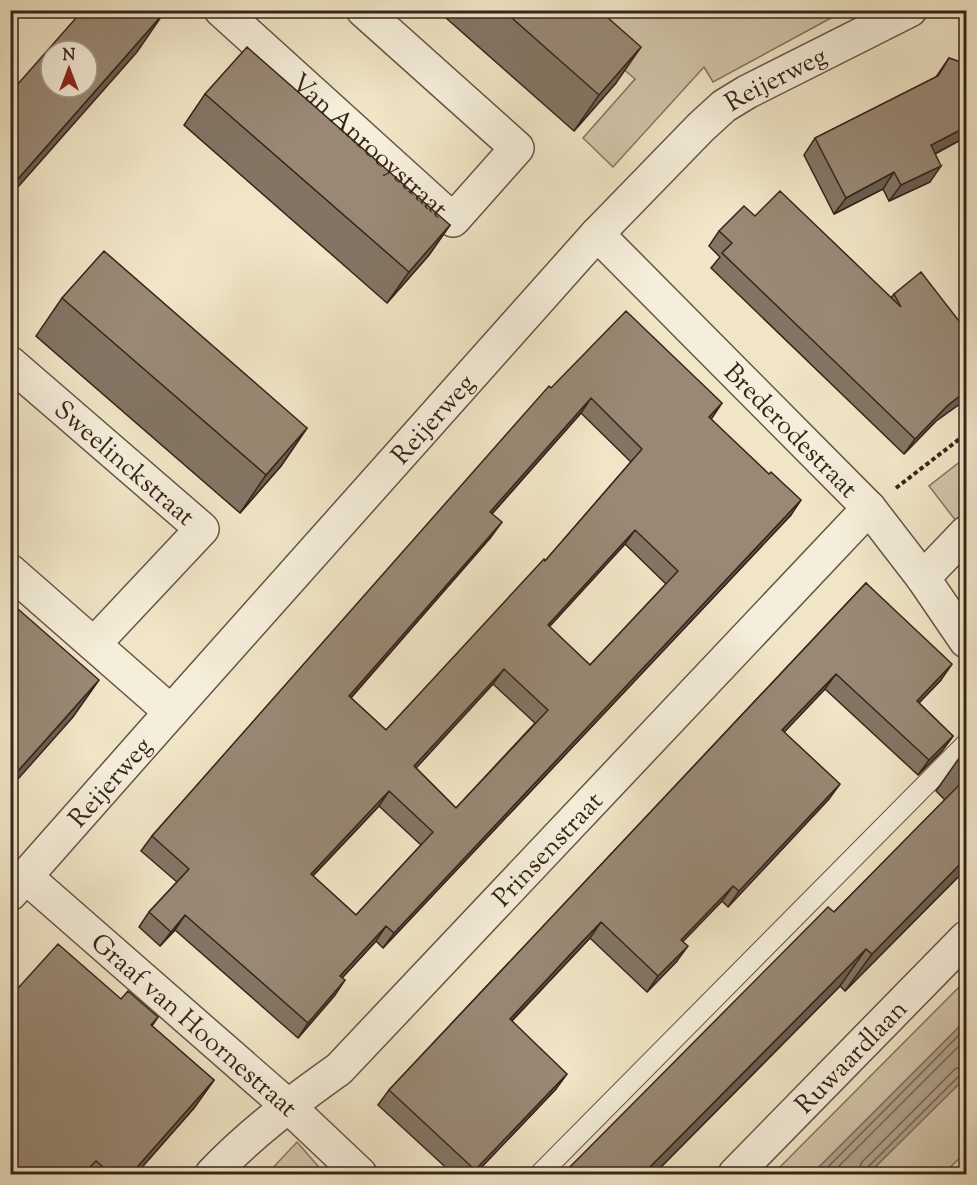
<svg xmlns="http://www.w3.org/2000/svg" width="977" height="1185" viewBox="0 0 977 1185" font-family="'Sorts Mill Goudy',serif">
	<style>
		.green { fill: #d1c4a9; stroke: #847462; stroke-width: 1.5 }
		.water { fill: #b1a38c; stroke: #81705f; stroke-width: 1.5 }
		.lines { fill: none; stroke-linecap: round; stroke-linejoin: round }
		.shore { stroke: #746454; stroke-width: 1.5 }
		.lane-casing { stroke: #665446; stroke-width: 22 }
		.street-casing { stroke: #665446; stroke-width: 36 }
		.path { stroke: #38241c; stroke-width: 4; stroke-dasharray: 4.5 3; stroke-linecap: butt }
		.lane { stroke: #f5eeda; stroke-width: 20 }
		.street { stroke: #f5eeda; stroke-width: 33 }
		.wall { fill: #837564; stroke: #38241c; stroke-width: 1.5; fill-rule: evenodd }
		.shaded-wall { fill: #6a5f51; stroke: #38241c; stroke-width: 1.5 }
		.building { fill: #988874; stroke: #38241c; stroke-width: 1.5; fill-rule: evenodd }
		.labels { text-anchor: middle; stroke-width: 5; stroke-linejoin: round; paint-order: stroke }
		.street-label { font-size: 26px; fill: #38241c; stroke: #f5eeda }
	</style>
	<rect width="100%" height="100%" fill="#f0e5c6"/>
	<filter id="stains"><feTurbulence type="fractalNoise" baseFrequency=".00333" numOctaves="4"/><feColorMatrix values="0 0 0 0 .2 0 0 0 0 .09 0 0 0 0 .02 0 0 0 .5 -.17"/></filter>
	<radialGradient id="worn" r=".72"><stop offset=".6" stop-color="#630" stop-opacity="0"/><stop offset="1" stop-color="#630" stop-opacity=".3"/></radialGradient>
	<path class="green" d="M556 11H844L713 82 704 67 613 167 583 138 635 79Z
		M966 457V514L956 521 929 486Z
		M966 980V1020L812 1174H773Z
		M966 1077V1152L943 1174H868Z
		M297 1142 325 1174H267Z"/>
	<path class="water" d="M966 1020V1077L868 1174H812Z"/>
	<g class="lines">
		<path class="shore" d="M821 1174 966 1028
			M831 1174 966 1039
			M857 1174 862 1162 955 1069 966 1065
			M865 1174 867 1168 960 1075 966 1073"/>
		<g class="lane-casing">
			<path id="lane" d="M540 1174 966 744"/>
		</g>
		<g class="street-casing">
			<g id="street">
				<path id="s1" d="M221 10 453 220 517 148 363 10"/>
				<path id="s2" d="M597 234 869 508 923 578 966 641"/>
				<path id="s3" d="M10 363 202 529 94 644"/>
				<path d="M10 571 171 712"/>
				<path d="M923 578 966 533"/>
				<path id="s4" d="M26 877 288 1106 360 1174"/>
				<path id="s5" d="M10 894 171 712 597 234 701 127 724 106 747 92 910 10"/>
				<path id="s6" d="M212 1174C250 1134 294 1101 339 1069L869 508"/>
				<path id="s7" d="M735 1174 966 938"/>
			</g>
		</g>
		<path class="path" d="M896 488 966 434"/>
		<use href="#lane" class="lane"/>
		<use href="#street" class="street"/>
	</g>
	<path class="wall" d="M437 10H599L616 83 574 131Z
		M949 58 963 63 966 61V137L935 154 930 182 889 201 883 189 834 214 804 155 815 138 936 77Z
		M205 94 450 225 429 255 387 303 184 125Z
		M755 216 891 298 894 294 966 395 961 403 936 421 904 454 711 268 720 257 709 246 719 231Z
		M62 298 307 428 281 466 240 513 36 336Z
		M551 388 711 419 791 515 383 948 376 941 342 978 335 995 298 1038 175 930 160 946 139 927 149 912 177 882 141 851 152 836ZM581 413 631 462 545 561 386 730 351 698 491 537 492 514ZM625 544 666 584 590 665 549 627ZM493 684 535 723 456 808 416 768ZM379 806 421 845 356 915 313 876Z
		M866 583 941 680 919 703 953 736 942 751 918 775 825 689 784 732 829 799 728 907 722 901 683 941 677 961 647 992 590 938 512 1021 556 1089 475 1174H453L378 1105 389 1090Z
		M966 750V869L845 991 840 986 654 1174H563L834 912 945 800 936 791 962 754Z
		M121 999 158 1017 152 1026 214 1080 194 1108 136 1174H10Z"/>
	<path class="shaded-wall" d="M163 14 137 52 10 196V188Z
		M641 47 616 83 574 131 599 95Z
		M966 127V137L919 162 931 145Z
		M941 166 930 182 889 201 901 185Z
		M894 172 883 189 834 214 846 198Z
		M450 225 429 255 387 303 409 272Z
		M966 391V395L961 403 936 421 904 454 915 439 947 406Z
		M591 398 581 413 480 527 490 512Z
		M722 403 712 418 699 431 709 417Z
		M307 428 281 466 240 513 266 475Z
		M801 500 791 515 383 948 394 933Z
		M502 522 491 537 339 711 349 696Z
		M635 530 625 544 537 640 548 625Z
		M952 664 941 680 906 716 917 701Z
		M504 669 493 684 404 781 414 766Z
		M836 674 825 689 771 746 782 730Z
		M99 680 73 717 10 788V780Z
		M953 736 942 751 918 775 929 760Z
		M840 784 829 799 728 907 739 891Z
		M389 791 379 806 300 889 311 874Z
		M966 858V869L845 991 872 954Z
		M733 886 722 901 670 955 681 940Z
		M185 915 175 930 160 946 171 932Z
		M601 922 590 938 499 1034 510 1019Z
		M386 926 376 941 330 991 340 976Z
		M688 946 677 961 647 992 658 976Z
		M866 949 840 986 654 1174H643Z
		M345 980 335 995 298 1038 308 1023Z
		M567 1074 556 1089 475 1174H472L475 1170Z
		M214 1080 194 1108 136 1174H131Z"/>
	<path class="building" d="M83 10H159L163 14 10 188V93ZM51 51H87V87H51Z
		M503 10H599L641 47 599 95Z
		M247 47 450 225 409 272 205 94Z
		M949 58 963 63 966 61V127L931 145 941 166 901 185 894 172 846 198 815 138 938 76Z
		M780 191 901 307 894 294 921 272 966 330V391L947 406 915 439 722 253 732 243 719 231 744 206 755 216Z
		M104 251 307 428 266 475 62 298Z
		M626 311 722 403 709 417 769 474 771 472 801 500 394 933 386 926 340 976 345 980 308 1023 185 915 171 932 149 912 189 869 152 836 549 386 551 388ZM591 398 642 449 545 561 544 559 386 730 349 696 502 522 490 512ZM635 530 678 571 590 665 548 625ZM504 669 548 710 456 808 414 766ZM389 791 433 832 356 915 311 874Z
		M866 583 952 664 917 701 953 736 929 760 836 674 782 730 840 784 739 891 733 886 681 940 688 946 658 976 601 922 578 946 510 1019 567 1074 475 1170 389 1090Z
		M10 602 99 680 10 780Z
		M966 750V758L962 754Z
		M966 778V858L872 954 866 949 643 1174H563L828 907 834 912Z
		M58 944 121 999 128 991 158 1017 151 1025 214 1080 131 1174H111L96 1161 83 1174H10V997Z"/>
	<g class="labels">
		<g class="street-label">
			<text dy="9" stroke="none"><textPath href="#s5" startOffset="1122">Reijerweg</textPath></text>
			<text dy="9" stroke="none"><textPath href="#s1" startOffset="201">Van Anrooystraat</textPath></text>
			<text dy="9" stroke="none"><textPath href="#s5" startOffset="636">Reijerweg</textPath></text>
			<text dy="9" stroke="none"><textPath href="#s2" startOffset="276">Brederodestraat</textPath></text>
			<text dy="9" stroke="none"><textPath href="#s3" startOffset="152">Sweelinckstraat</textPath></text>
			<text dy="9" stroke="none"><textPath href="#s5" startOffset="150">Reijerweg</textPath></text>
			<text dy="9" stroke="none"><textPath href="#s6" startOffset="468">Prinsenstraat</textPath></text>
			<text dy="9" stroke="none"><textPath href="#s4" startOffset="224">Graaf van Hoornestraat</textPath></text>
			<text dy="9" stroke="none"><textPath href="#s7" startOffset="165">Ruwaardlaan</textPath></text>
		</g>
	</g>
	<rect width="977" height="1185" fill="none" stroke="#f0e5c6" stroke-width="36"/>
	<rect x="12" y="12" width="953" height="1161" fill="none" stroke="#38241c" stroke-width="3"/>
	<rect x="18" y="18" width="941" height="1149" fill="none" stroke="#38241c" stroke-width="1.5"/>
	<g transform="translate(69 69)"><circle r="28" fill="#f5eeda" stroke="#a99d8e" stroke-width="1.5"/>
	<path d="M0-4.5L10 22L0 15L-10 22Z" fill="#8f2418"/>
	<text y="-9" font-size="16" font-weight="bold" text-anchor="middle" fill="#38241c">N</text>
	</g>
	<rect width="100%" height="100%" filter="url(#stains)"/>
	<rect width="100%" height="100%" fill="url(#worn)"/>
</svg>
